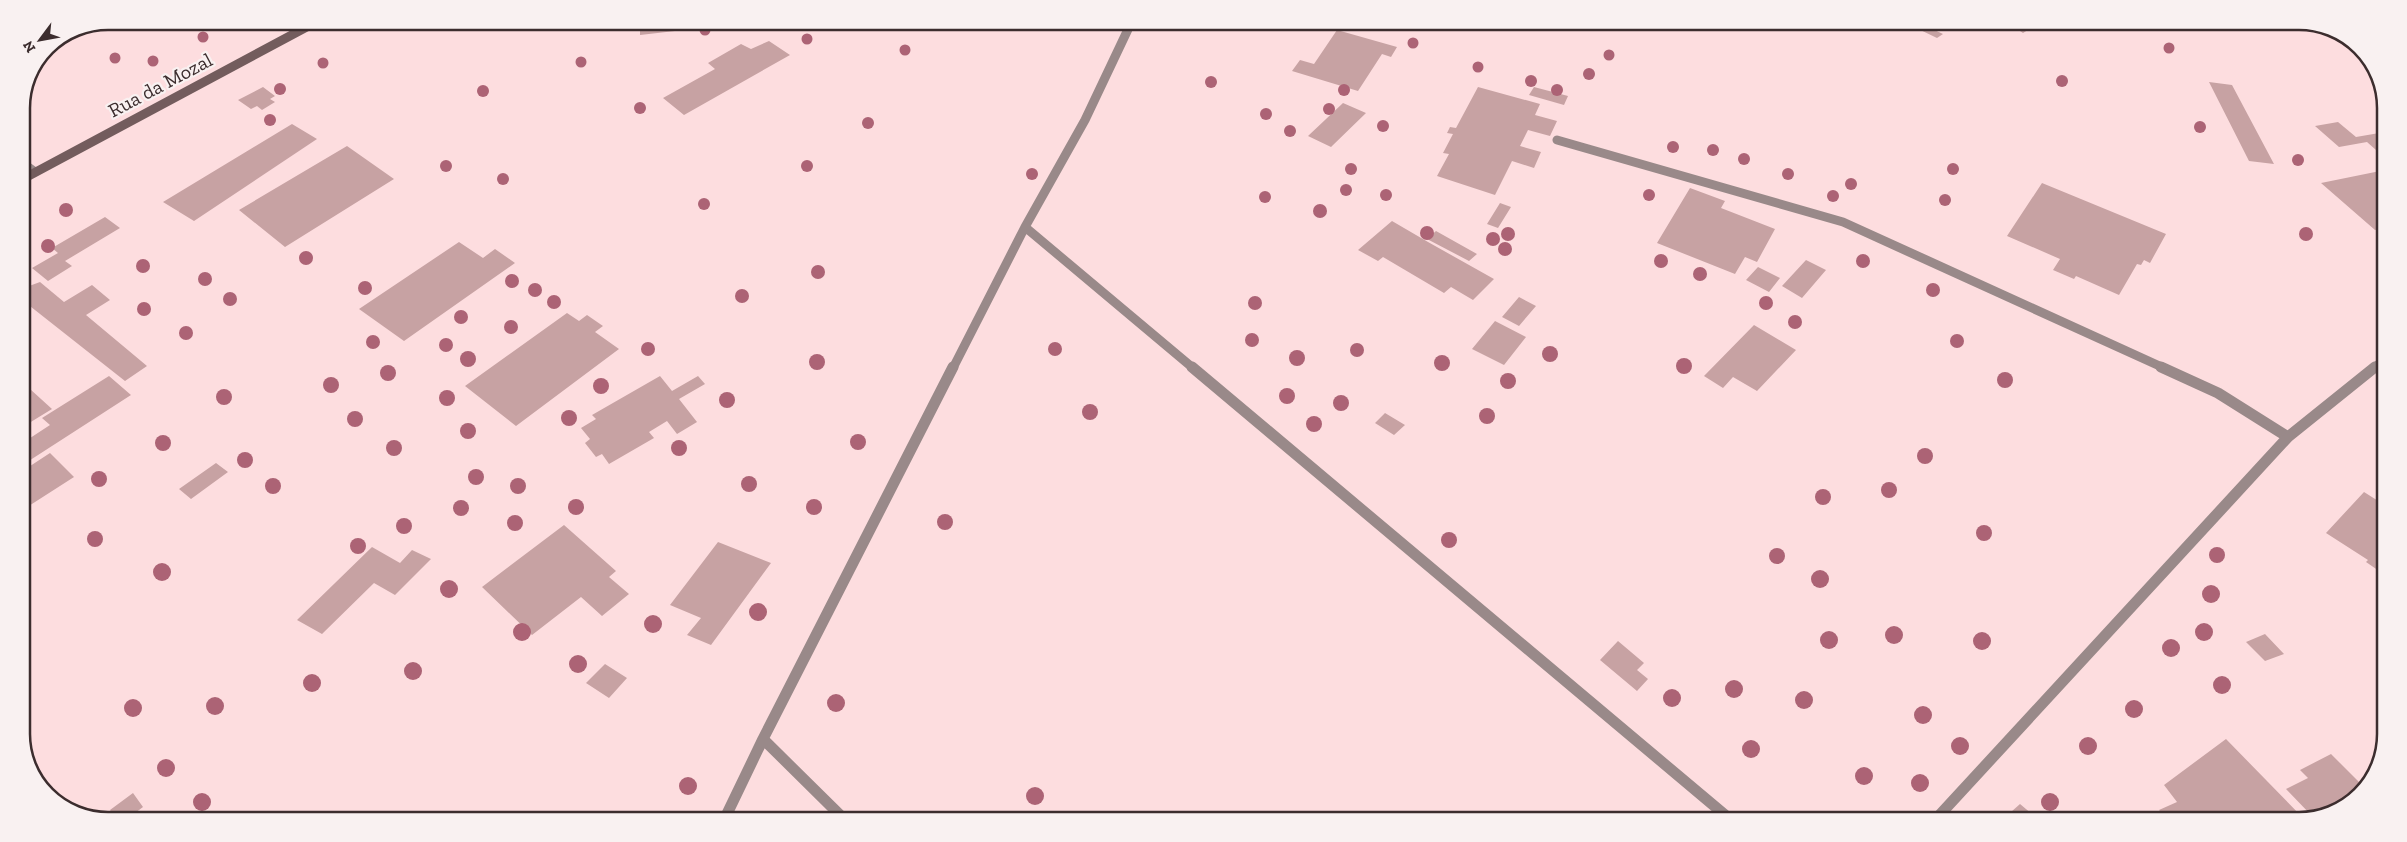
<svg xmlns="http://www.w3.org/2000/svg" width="2407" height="842" viewBox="0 0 2407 842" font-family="'Zilla Slab',serif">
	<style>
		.building { fill: #c7a2a3 }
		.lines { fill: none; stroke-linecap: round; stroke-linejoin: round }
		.minor-far1 { stroke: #998989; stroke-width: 9 }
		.minor { stroke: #998989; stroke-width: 11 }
		.secondary { stroke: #735c5d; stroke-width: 9 }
		.tree { fill: #ac6375 }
		.labels { text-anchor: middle; stroke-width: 4.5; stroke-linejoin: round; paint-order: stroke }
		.street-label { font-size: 20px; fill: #3c2d2e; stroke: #f9f1f1 }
		.rim { fill: none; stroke: #3c2d2e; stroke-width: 2.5 }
	</style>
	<rect width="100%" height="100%" fill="#fddddf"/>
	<path class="building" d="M675 22V31L640 35V23Z
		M1910 25H1924L1943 34 1937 38Z
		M2017 25H2036L2023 33 2014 27Z
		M1337 30 1397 47 1391 57 1382 54 1358 91 1292 71 1300 60 1314 64Z
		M769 41 790 55 684 115 663 98 715 69 708 63 741 44 751 49Z
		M2209 82 2232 85 2274 164 2249 161Z
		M263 87 275 96 270 99 275 102 262 110 257 106 251 109 238 100Z
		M1478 87 1540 104 1535 115 1557 121 1550 136 1528 130 1520 146 1541 152 1534 168 1512 161 1495 195 1437 176 1449 154 1443 153 1453 134 1447 133 1450 127 1456 128Z
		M1534 87 1568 96 1564 105 1529 95Z
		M1343 103 1366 113 1331 147 1308 136Z
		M2338 122 2356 137 2385 132V158L2367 142 2339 147 2315 126Z
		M292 124 317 139 194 221 163 202Z
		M347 146 394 179 285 247 239 210Z
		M2385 170V228L2375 230 2321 183Z
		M2042 183 2166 234 2150 263 2144 260 2141 265 2137 264 2119 295 2076 276 2074 279 2053 270 2060 259 2007 236Z
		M1690 188 1725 201 1721 208 1775 229 1757 262 1745 257 1735 274 1657 243Z
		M1500 203 1511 207 1498 228 1487 224Z
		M105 217 120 228 65 261 72 266 48 281 32 268 58 253 52 248Z
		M1392 221 1428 242 1494 279 1473 300 1451 287 1444 293 1383 257 1378 261 1358 250Z
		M1436 231 1477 254 1469 261 1427 239Z
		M459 242 483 258 495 249 515 263 404 341 359 309Z
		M1806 260 1826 270 1802 298 1782 286Z
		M1758 267 1780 278 1769 292 1746 280Z
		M40 282 64 302 92 285 110 300 86 315 147 366 125 381 21 299V289Z
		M1519 297 1536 306 1519 326 1502 317Z
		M567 313 579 321 587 315 603 326 595 332 619 349 516 426 465 386Z
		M1495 321 1526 337 1504 365 1472 349Z
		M1754 325 1796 350 1757 391 1733 377 1723 388 1704 376Z
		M109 376 131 395 21 466V444L50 425 42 418Z
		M660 376 672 391 698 376 705 384 679 399 697 422 677 434 667 421 649 432 654 438 609 464 602 454 596 457 585 443 590 439 581 428 596 419 592 415Z
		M30 389 52 409 21 428V395Z
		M1385 413 1405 425 1394 435 1375 423Z
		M50 453 74 477 21 511V472Z
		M216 463 228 472 191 499 179 489Z
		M2364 492 2383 504 2382 573 2366 562 2368 560 2326 533Z
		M564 525 616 571 609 577 629 594 602 616 581 597 532 635 482 587Z
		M718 542 771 563 711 645 687 635 701 618 670 605Z
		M372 547 400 563 412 550 431 559 395 595 374 583 322 634 297 620Z
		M2265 634 2284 654 2265 661 2246 642Z
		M1618 641 1644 663 1637 670 1648 679 1637 691 1600 660Z
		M605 664 627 678 609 698 586 683Z
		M2226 739 2304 819 2168 820 2159 810 2177 802 2164 785Z
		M2331 754 2363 786 2352 803 2312 816 2286 789 2308 778 2300 770Z
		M133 793 143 807 131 816H114L110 810Z
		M2020 804 2039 820H2002Z"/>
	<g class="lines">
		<path class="minor-far1" d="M1557 140 1843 222 2164 368
			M21 162 35 172
			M1025 227 1193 368
			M953 368 1025 227 1085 120 1131 23
			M2374 368 2384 360"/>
		<path class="minor" d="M1192 367 1731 820
			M2161 367 2218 393 2288 437
			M763 739 843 818
			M725 818 763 739 953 367
			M1935 820 2288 437 2375 367"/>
		<path class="secondary" d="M21 180 316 22"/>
	</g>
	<g class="tree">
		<circle cx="705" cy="30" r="5.5"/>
		<circle cx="203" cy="37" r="5.5"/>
		<circle cx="807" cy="39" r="5.5"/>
		<circle cx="1413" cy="43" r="5.5"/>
		<circle cx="2169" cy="48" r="5.5"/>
		<circle cx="905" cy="50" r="5.5"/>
		<circle cx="1609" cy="55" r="5.5"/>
		<circle cx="115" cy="58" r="5.5"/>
		<circle cx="153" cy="61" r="5.5"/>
		<circle cx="581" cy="62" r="5.5"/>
		<circle cx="323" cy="63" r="5.5"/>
		<circle cx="1478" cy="67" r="5.5"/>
		<circle cx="1589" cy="74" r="6"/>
		<circle cx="1531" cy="81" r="6"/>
		<circle cx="2062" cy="81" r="6"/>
		<circle cx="1211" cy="82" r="6"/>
		<circle cx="280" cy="89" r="6"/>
		<circle cx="1344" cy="90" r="6"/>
		<circle cx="1557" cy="90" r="6"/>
		<circle cx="483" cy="91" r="6"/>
		<circle cx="640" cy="108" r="6"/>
		<circle cx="1329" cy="109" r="6"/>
		<circle cx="1266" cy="114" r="6"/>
		<circle cx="270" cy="120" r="6"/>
		<circle cx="868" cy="123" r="6"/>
		<circle cx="1383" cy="126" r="6"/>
		<circle cx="2200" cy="127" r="6"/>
		<circle cx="1290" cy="131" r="6"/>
		<circle cx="1673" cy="147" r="6"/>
		<circle cx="1713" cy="150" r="6"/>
		<circle cx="1744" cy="159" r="6"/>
		<circle cx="2298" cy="160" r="6"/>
		<circle cx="446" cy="166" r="6"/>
		<circle cx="807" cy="166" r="6"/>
		<circle cx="1351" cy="169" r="6"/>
		<circle cx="1953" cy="169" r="6"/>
		<circle cx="1032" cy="174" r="6"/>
		<circle cx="1788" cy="174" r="6"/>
		<circle cx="503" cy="179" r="6"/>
		<circle cx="1851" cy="184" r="6"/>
		<circle cx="1346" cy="190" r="6"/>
		<circle cx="1386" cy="195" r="6"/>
		<circle cx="1649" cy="195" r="6"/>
		<circle cx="1833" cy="196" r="6"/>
		<circle cx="1265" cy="197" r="6"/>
		<circle cx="1945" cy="200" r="6"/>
		<circle cx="704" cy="204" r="6"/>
		<circle cx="66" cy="210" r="7"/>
		<circle cx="1320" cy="211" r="7"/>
		<circle cx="1427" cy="233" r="7"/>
		<circle cx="1508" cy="234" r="7"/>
		<circle cx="2306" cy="234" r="7"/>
		<circle cx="1493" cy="239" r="7"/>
		<circle cx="48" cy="246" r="7"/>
		<circle cx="1505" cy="249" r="7"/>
		<circle cx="306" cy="258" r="7"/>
		<circle cx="1661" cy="261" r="7"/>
		<circle cx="1863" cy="261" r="7"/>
		<circle cx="143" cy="266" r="7"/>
		<circle cx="818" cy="272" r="7"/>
		<circle cx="1700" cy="274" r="7"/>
		<circle cx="205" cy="279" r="7"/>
		<circle cx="512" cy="281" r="7"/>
		<circle cx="365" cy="288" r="7"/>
		<circle cx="535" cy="290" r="7"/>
		<circle cx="1933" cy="290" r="7"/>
		<circle cx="742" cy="296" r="7"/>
		<circle cx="230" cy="299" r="7"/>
		<circle cx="554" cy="302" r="7"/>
		<circle cx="1255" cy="303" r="7"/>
		<circle cx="1766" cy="303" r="7"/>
		<circle cx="144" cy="309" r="7"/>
		<circle cx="461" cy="317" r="7"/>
		<circle cx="1795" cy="322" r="7"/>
		<circle cx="511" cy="327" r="7"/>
		<circle cx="186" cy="333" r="7"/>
		<circle cx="1252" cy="340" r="7"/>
		<circle cx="1957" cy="341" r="7"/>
		<circle cx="373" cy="342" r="7"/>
		<circle cx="446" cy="345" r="7"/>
		<circle cx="648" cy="349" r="7"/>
		<circle cx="1055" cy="349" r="7"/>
		<circle cx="1357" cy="350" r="7"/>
		<circle cx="1550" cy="354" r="8"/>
		<circle cx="1297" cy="358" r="8"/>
		<circle cx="468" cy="359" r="8"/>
		<circle cx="817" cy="362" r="8"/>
		<circle cx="1442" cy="363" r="8"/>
		<circle cx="1684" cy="366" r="8"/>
		<circle cx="388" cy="373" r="8"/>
		<circle cx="2005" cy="380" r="8"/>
		<circle cx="1508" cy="381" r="8"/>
		<circle cx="331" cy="385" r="8"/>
		<circle cx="601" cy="386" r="8"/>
		<circle cx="1287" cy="396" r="8"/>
		<circle cx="224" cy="397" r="8"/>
		<circle cx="447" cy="398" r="8"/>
		<circle cx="727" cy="400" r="8"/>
		<circle cx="1341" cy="403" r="8"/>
		<circle cx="1090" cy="412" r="8"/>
		<circle cx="1487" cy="416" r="8"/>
		<circle cx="569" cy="418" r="8"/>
		<circle cx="355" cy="419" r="8"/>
		<circle cx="1314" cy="424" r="8"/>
		<circle cx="468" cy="431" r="8"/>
		<circle cx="858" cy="442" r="8"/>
		<circle cx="163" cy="443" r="8"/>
		<circle cx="394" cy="448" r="8"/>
		<circle cx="679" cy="448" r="8"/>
		<circle cx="1925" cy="456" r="8"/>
		<circle cx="245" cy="460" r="8"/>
		<circle cx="476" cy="477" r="8"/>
		<circle cx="99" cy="479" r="8"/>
		<circle cx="749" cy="484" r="8"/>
		<circle cx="273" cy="486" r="8"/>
		<circle cx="518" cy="486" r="8"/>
		<circle cx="1889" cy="490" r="8"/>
		<circle cx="1823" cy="497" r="8"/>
		<circle cx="576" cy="507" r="8"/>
		<circle cx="814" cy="507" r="8"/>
		<circle cx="461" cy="508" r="8"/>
		<circle cx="945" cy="522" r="8"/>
		<circle cx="515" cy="523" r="8"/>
		<circle cx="404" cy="526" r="8"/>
		<circle cx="1984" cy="533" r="8"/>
		<circle cx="95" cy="539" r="8"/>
		<circle cx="1449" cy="540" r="8"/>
		<circle cx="358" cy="546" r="8"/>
		<circle cx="2217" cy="555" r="8"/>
		<circle cx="1777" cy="556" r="8"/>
		<circle cx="162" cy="572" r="9"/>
		<circle cx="1820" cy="579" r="9"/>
		<circle cx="449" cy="589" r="9"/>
		<circle cx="2211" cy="594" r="9"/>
		<circle cx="758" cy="612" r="9"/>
		<circle cx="653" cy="624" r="9"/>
		<circle cx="522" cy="632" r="9"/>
		<circle cx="2204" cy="632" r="9"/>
		<circle cx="1894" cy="635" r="9"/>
		<circle cx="1829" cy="640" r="9"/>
		<circle cx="1982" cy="641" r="9"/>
		<circle cx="2171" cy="648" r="9"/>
		<circle cx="578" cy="664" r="9"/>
		<circle cx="413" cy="671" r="9"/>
		<circle cx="312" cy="683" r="9"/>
		<circle cx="2222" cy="685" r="9"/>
		<circle cx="1734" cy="689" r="9"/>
		<circle cx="1672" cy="698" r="9"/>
		<circle cx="1804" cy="700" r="9"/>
		<circle cx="836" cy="703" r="9"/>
		<circle cx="215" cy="706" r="9"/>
		<circle cx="133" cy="708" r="9"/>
		<circle cx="2134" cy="709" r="9"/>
		<circle cx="1923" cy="715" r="9"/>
		<circle cx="1960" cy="746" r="9"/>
		<circle cx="2088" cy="746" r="9"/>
		<circle cx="1751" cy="749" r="9"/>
		<circle cx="166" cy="768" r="9"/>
		<circle cx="1864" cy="776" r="9"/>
		<circle cx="1920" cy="783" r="9"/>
		<circle cx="688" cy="786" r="9"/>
		<circle cx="1035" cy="796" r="9"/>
		<circle cx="202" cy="802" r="9"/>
		<circle cx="2050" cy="802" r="9"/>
	</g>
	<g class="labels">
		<g class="street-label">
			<text transform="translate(160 85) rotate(-28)" y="7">Rua da Mozal</text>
		</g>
	</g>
	<path d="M0 0H2407V842H0ZM108 30H2299A78 78 0 0 1 2377 108V734A78 78 0 0 1 2299 812H108A78 78 0 0 1 30 734V108A78 78 0 0 1 108 30Z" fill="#f9f1f1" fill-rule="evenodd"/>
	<path class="rim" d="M108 30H2299A78 78 0 0 1 2377 108V734A78 78 0 0 1 2299 812H108A78 78 0 0 1 30 734V108A78 78 0 0 1 108 30Z"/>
	<g transform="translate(40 40) rotate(238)" stroke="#f9f1f1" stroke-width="4" paint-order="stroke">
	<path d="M0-4L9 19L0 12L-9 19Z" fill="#3c2d2e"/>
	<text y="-8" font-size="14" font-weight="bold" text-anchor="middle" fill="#3c2d2e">N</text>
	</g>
</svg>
